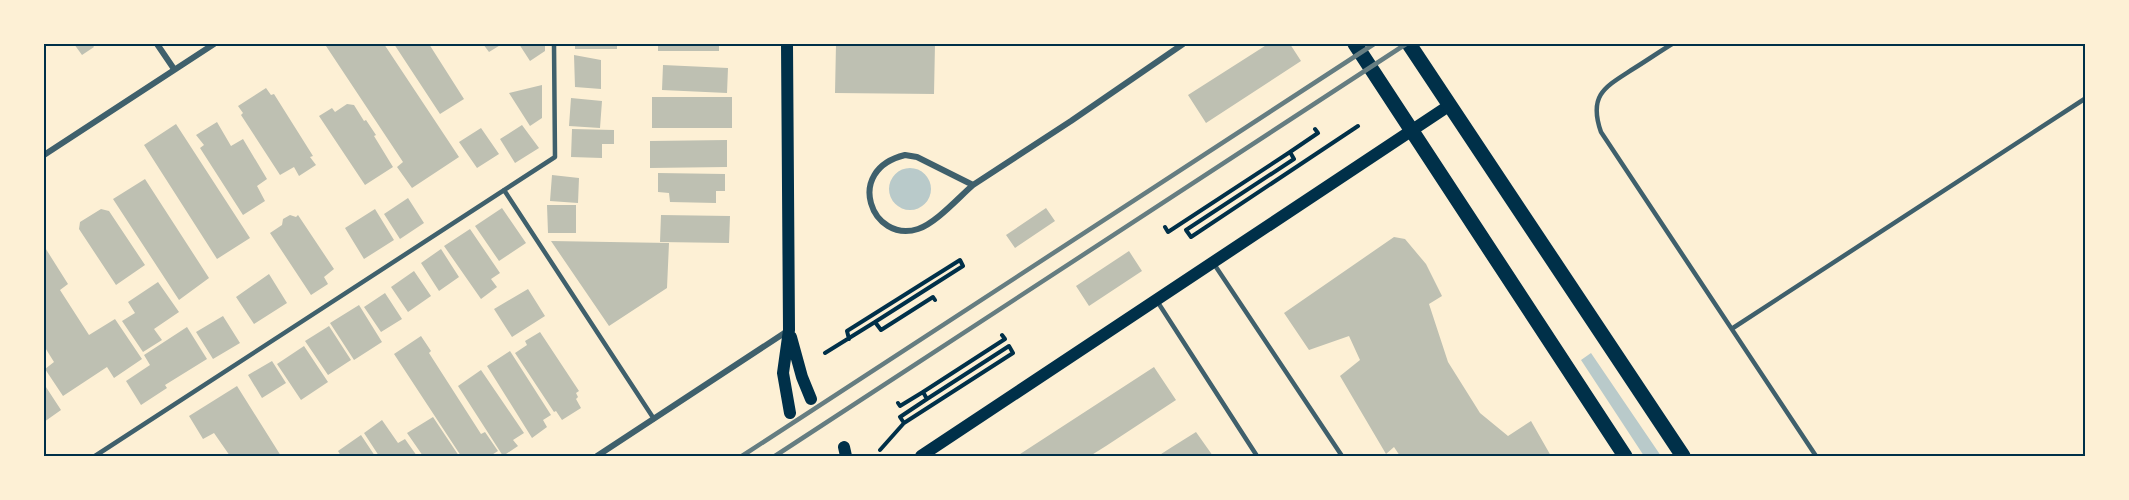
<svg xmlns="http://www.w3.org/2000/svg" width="2129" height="500" viewBox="0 0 2129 500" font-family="Roboto,sans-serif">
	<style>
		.green { fill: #b9caca }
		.building { fill: #bec0b2 }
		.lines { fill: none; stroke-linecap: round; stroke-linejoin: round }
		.path { stroke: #003049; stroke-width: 4 }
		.service { stroke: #3f606c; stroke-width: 4.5 }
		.minor { stroke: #3f606c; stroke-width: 6 }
		.secondary { stroke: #003049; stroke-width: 12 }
		.primary { stroke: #003049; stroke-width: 15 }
		.rail { stroke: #657d81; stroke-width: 4.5 }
		.neatline { fill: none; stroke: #003049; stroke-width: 2 }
	</style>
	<rect width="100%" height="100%" fill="#fdf0d5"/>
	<path class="green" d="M889 189a21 21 0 1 1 42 0a21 21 0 1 1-42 0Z
		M1591 353 1661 456H1644L1581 360Z"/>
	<path class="building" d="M74 44H92L94 47 82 55Z
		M330 44H384L459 157 412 188 397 167 403 162 326 46Z
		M394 44H429L464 99 440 114Z
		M483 44H502L489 52Z
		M519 44H545V51L530 61Z
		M575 44H617V49H575Z
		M658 44H719V51H658Z
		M836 44H935L934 94 835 93Z
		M1268 44H1290L1301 61 1206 123 1188 95Z
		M574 55 601 60V89L575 87Z
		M663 65 728 68 727 93 662 90Z
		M542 85V118L530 126 509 93Z
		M266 88 271 95 274 94 313 156 310 157 316 165 299 176 294 167 280 175 241 115 243 113 238 106Z
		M652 97H732V128H652Z
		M571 98 602 101 600 128 569 126Z
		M347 104 354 105 364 121 366 120 376 135 374 136 393 167 365 185 319 116 332 108 335 112Z
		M217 122 231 146 243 139 267 179 257 186 265 201 243 215 200 148 204 145 196 135Z
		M176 124 250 238 217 259 144 145Z
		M522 125 539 148 515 163 500 139Z
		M481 128 499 154 477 168 459 142Z
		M572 129 614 130V144H602V158L571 157Z
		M727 140V167L650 168V141Z
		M658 173 725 174V191H716V203L670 202 669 193 658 192Z
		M552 175 579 178 578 203 550 201Z
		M145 179 209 278 179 300 113 199Z
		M408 198 424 223 400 239 384 214Z
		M547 205H576V233H548Z
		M502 208 526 243 499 261 475 226Z
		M1046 208 1055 221 1015 248 1006 235Z
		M101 209 109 211 145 265 116 285 79 229 80 222Z
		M375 209 394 240 364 259 345 228Z
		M290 215 296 217 298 215 334 269 324 277 328 284 311 295 270 233 282 225 283 219Z
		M661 215 730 216 729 243 660 242Z
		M470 229 500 273 491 279 497 287 481 299 444 246Z
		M1394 237 1405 239 1426 264 1442 296 1429 304 1448 362 1480 413 1508 436 1531 421 1551 456H1400L1394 447 1386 454 1340 376 1360 360 1349 336 1309 350 1284 313Z
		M551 241 669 243 667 288 609 326Z
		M44 246 68 284 60 290 89 335 115 319 142 359 114 378 107 367 63 396 45 369 54 362 44 346Z
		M441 249 459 277 439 291 421 263Z
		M1129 251 1142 271 1089 306 1076 286Z
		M414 271 431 296 408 312 391 287Z
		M269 274 287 303 254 324 236 297Z
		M158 282 179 312 154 329 162 340 143 352 122 321 135 313 128 302Z
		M528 289 545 316 512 337 494 309Z
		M385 293 402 319 381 332 364 307Z
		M359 305 382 342 354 360 330 323Z
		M223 316 240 343 213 359 196 332Z
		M329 326 351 360 328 375 305 341Z
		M187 327 207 359 165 385 167 388 141 405 126 381 150 365 144 355Z
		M540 332 579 391 576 393 578 397 576 399 581 408 562 420 556 411 554 412 515 353 527 345 525 341Z
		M421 336 431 351 429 353 481 434 485 432 498 451 490 456H461L394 354Z
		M304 346 328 382 301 400 277 364Z
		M510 351 551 415 543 420 547 427 532 438 487 366Z
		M272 361 286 383 262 398 248 375Z
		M1154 367 1176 400 1106 446 1090 456H1017Z
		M481 370 524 433 513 440 518 446 503 456 458 386Z
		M44 384 61 410 44 422Z
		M237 386 281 456H230L214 433 203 439 189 416Z
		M433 417 459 456H423L407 433Z
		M382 420 398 443 405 439 417 456H379L364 433Z
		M1196 432 1213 456H1158L1172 447Z
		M361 435 375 456H341L338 451Z"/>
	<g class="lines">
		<path class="path" d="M1290 152 1318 133 1315 129
			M1165 227 1168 232 1290 152 1294 159 1186 230 1191 237 1358 126
			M849 339 847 331 960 260 963 266 875 322 881 330 933 297 935 300
			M825 353 875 322
			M923 392 1005 339 1002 335
			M898 403 900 406 923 392 927 399 900 417 904 423
			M880 450 904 423 1013 353 1009 346 927 399"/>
		<path class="service" d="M1672 44C1659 52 1646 61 1633 69 1605 87 1588 95 1601 132L1816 456
			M504 190 654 419
			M1214 264 1342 456
			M1157 301 1257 456
			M1733 328 2086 98
			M95 456 555 157 554 44"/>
		<path class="minor" d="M157 44 174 69
			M44 155 214 44
			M905 155 917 157 973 185C958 198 936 223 918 229 872 244 843 170 905 155Z
			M973 185 1071 121 1183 44
			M597 456 789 330"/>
		<path class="secondary" d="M787 44 789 330 783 373 790 413
			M791 337 802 377 811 399
			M844 447 846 456
			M921 456 1450 105"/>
		<path class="primary" d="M1355 44 1625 456
			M1409 44 1683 456"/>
		<path class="rail" d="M742 456 1374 44
			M775 456 1406 44"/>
	</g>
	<rect width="2129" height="500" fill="none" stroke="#fdf0d5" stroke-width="90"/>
	<rect x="45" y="45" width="2039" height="410" class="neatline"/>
</svg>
